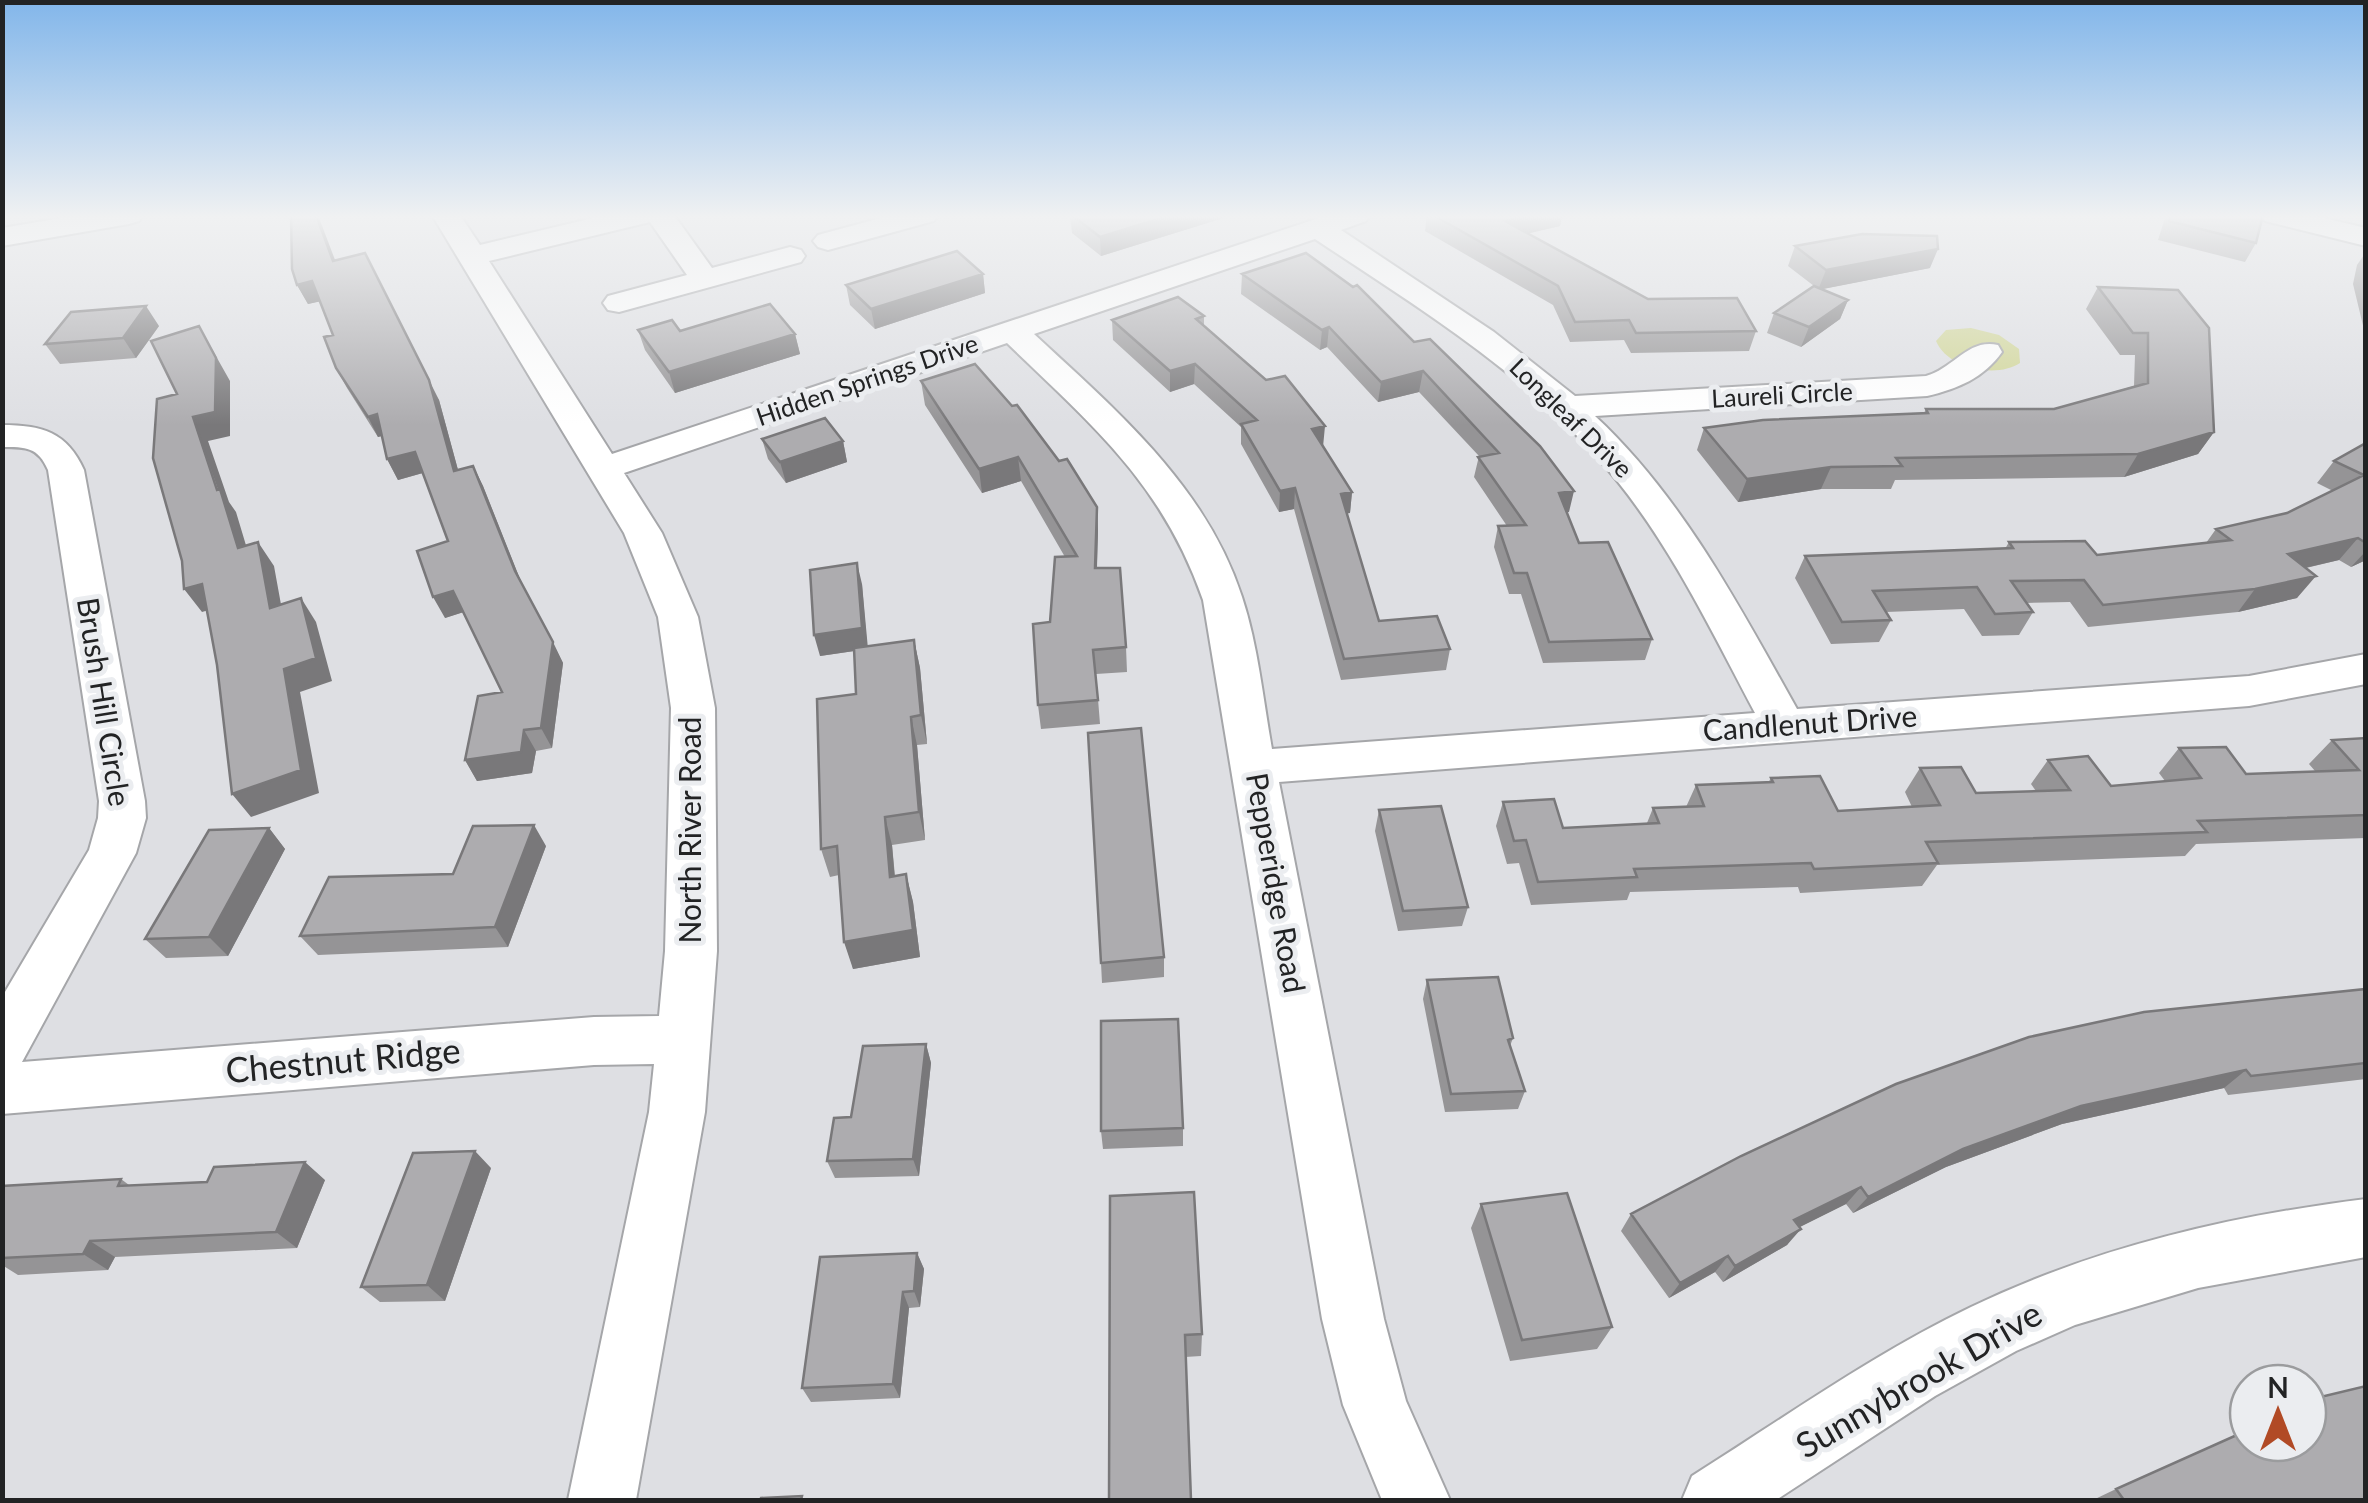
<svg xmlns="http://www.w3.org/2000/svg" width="2368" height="1503" viewBox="0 0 2368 1503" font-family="Lato,sans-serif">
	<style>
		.green { fill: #d0d595 }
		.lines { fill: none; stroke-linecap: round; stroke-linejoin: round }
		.minor-casing { stroke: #a5a6a9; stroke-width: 4 }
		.minor { fill: #fff; fill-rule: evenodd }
		.wall { fill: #959496 }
		.shaded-wall { fill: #79787a }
		.building { fill: #adacaf; stroke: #79787a; stroke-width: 2.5 }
		.labels { text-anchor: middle; stroke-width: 10; stroke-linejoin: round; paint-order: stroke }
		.far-street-label { font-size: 25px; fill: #222324; stroke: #ebedf0 }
		.street-label { font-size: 30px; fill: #222324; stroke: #ebedf0 }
		.near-street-label { font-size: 35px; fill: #222324; stroke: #ebedf0 }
	</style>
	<rect width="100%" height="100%" fill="#dedfe3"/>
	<path class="green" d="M1971 328 1999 335 2019 349 2020 363C1996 379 1947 368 1936 341L1946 330Z"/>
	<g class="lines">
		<g class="minor-casing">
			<path id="minor" d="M79 215H143L139 221 129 224 2 246V228Z
				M432 215H460L480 245 606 215H674L712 268 790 247 801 250 805 256 801 262 619 312 608 310 603 303 608 296 687 275 650 222 489 261 612 454 1328 215H1370L1366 221 1341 230 1494 332 1575 396 1926 376C1953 369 1968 338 1998 345L2002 352C1984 378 1957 389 1927 396L1595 416C1683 498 1739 606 1797 709L2249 676 2366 654V684L2249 706 1279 782 1384 1319 1406 1401 1450 1500H1382L1343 1405 1322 1319 1203 600C1162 483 1093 426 1007 343L624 473 662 533 698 617 715 708 717 951 705 1112 636 1500H568L649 1112 654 1064 594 1065 2 1114V997L89 850 98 818 99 801 48 470C38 447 26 447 2 447V425C42 425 67 432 84 470L145 801 146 818 136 853 22 1062 594 1017 659 1016 665 951 671 708 658 617 624 533ZM1315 239C1422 310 1537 380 1618 482 1674 552 1713 634 1755 713L1272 749C1263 699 1258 645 1242 597 1206 486 1117 411 1034 334Z
				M892 215H938L934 221 828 250 818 247 813 241 818 235Z
				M2261 215H2311L2366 228V246L2265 221Z
				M2366 1199V1257L2198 1288 2075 1325 2016 1351 1935 1396 1776 1500H1682L1692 1476C1784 1418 1873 1354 1971 1307 2096 1247 2229 1216 2366 1199Z"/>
		</g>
		<use href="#minor" class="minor"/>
	</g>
	<path class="wall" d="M1070 215H1233L1101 256 1072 233Z
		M1427 215H1562L1560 226 1528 233 1648 299 1756 331 1749 351 1631 353 1624 340 1570 342 1553 305 1425 231Z
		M2166 215H2263L2256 243 2245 262 2158 240Z
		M1795 246 1930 268 1822 289 1848 300 1840 319 1801 347 1767 333 1774 313 1814 286 1788 266Z
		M2366 252V338L2353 284 2357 265Z
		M1306 253 1569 512H1566L1579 543 1652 639 1645 660 1543 663 1521 594H1509L1494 547 1498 526H1507L1474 477 1479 456 1419 392 1378 402 1327 347 1320 350 1241 294 1242 274Z
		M335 261 439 400 458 470 473 466 483 486 522 584 563 663 552 748 536 751 532 773 477 781 465 760 502 692 463 612 445 618 448 541 423 473 398 480 387 459 382 436 378 437 347 388 336 368 333 335 320 301 308 304 297 285Z
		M983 274 985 293 875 329 850 305 846 285Z
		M2098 287 2178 290 2214 432 2198 454 2124 477 1895 480 1891 489H1821L1738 502 1697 450 1704 428 1924 413 1926 409H2054L2134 386 2135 355H2120L2086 309Z
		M1204 316V326L1323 446 1352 492 1350 513H1347L1379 621 1450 649 1446 670 1341 680 1294 509 1279 512 1241 444V427L1194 384 1170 392 1113 340 1112 320Z
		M159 326 136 358 60 364 45 344Z
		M638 330 795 334 800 354 675 393 645 350Z
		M921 381 1059 461 1097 507 1098 531 1097 568 1126 647 1127 672 1096 674 1100 724 1041 729 1038 705 1065 557 1021 481 982 493 925 405Z
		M762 439 843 441 847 462 786 483 768 459Z
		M2366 443V560L2351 567 2339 560 2306 568 2297 598 2238 612 2088 627 2070 602 2026 603 2033 612 2019 635 1982 636 1964 609 1886 612 1891 620 1879 642 1831 644 1795 578 1805 556 2005 549 2009 542 2097 555 2206 543 2216 529 2287 513 2333 491 2317 483 2334 461Z
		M862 584 867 646 914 640 920 668 927 744 917 745 925 840 892 845 895 876 906 874 913 902 920 957 853 969 839 875 830 877 821 849 856 694 854 651 820 656Z
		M2366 738V838L2196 844 2185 856 1937 865 1922 886 1800 893 1798 887 1630 892 1627 900 1531 905 1519 863 1507 864 1496 826 1503 802 1563 828 1647 823 1653 808 1686 807 1696 785 1768 783 1771 778 1838 811 1912 807 1905 792 1920 768 1976 793 2036 791 2031 784 2048 760 2111 786 2165 781 2159 773 2179 748 2246 774 2315 771 2309 764 2332 740Z
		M1379 810 1468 907 1462 926 1398 931 1375 831Z
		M269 828 285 849 228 956 166 958 145 939Z
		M546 846 508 947 318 955 300 936 453 874Z
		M1164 957V977L1102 983 1101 963Z
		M1427 980 1513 1038 1510 1046 1525 1091 1518 1109 1445 1112 1423 999Z
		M2366 989V1079L2228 1095 2224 1088 2062 1124 1946 1167 1853 1213 1846 1204 1799 1227 1787 1245 1723 1282 1715 1272 1669 1298 1621 1231 1631 1214Z
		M926 1044 931 1063 919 1176 835 1178 827 1161 851 1117Z
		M1183 1128V1146L1103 1149 1101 1131Z
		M491 1168 445 1301 380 1302 361 1287Z
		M121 1179 129 1185 325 1180 297 1248 115 1257 108 1270 18 1275 2 1265V1186Z
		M1110 1196 1202 1334 1201 1356 1185 1357Z
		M1481 1204 1612 1327 1597 1349 1510 1361 1471 1228Z
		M917 1253 924 1269 920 1307 909 1308 900 1398 811 1402 802 1388Z
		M2116 1489 2366 1500H2093Z"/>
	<path class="shaded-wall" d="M316 215H318L343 281 333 261Z
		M1171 215H1233L1101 256 1100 237Z
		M1529 215H1562L1560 226 1501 240 1505 221Z
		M1938 249 1930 268 1818 290 1826 270Z
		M983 274 985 293 875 329 871 309Z
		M312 281 322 301 308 304 297 285Z
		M1848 300 1840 319 1801 347 1809 327Z
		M146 306 159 326 136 358 123 338Z
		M199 326 230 381V436L208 441 229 502 236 512 254 572 238 548 193 417Z
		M1329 327 1327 347 1320 350 1322 330Z
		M795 334 800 354 675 393 669 372Z
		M1195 364 1194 384 1170 392V371Z
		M1423 371 1419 392 1378 402 1381 382Z
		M429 380 439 400 464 492 454 471Z
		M377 414 388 434 378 437 368 417Z
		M1325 426 1323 447 1312 429Z
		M2214 432 2198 454 2124 477 2138 454Z
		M843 441 847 462 786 483 780 462Z
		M415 452 426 472 398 480 387 459Z
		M1018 457 1021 481 982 493 979 469Z
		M473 466 483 486 525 592 515 571Z
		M1831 467 1821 489 1738 502 1747 479Z
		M1295 488 1294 509 1279 512 1280 491Z
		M1574 491 1569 512 1554 514 1559 493Z
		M1352 492 1350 513 1339 515 1341 494Z
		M1097 507 1098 531 1096 593 1095 568Z
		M2358 538 2339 560 2270 576 2288 554Z
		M258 542 274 566 286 632 270 608Z
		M2366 551V560L2351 567Z
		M857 563 862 584 868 649 820 656 814 635Z
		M2316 576 2297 598 2238 612 2255 589Z
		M202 584 219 607 202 612 184 589Z
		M453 591 464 612 445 618 433 597Z
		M301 598 316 622 332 681 300 692 319 793 251 817 232 794 284 669Z
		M914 640 920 668 927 744 921 715Z
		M553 642 563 663 552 748 541 728Z
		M911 717 917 745 925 840 919 812Z
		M524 730 536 751 532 773 477 781 465 760Z
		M885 817 892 845 897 905 890 877Z
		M534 825 546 846 508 947 495 927Z
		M269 828 285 849 228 956 209 937Z
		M906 874 913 902 920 957 853 969 844 942Z
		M926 1044 931 1063 919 1176 913 1159Z
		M2246 1070 2224 1088 2062 1124 1946 1167 1853 1213 1868 1197 1963 1149 2081 1106Z
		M475 1151 491 1168 445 1301 427 1285Z
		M305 1162 325 1180 297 1248 276 1232Z
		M1861 1187 1846 1204 1780 1237 1794 1220Z
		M1801 1229 1787 1245 1723 1282 1735 1266Z
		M90 1241 115 1257 108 1270 83 1254Z
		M917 1253 924 1269 920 1307 914 1291Z
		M1728 1256 1715 1272 1669 1298 1680 1283Z
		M903 1292 909 1308 900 1398 893 1384Z"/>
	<path class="building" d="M291 215H316L333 261 365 253 429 380 454 471 473 466 515 571 553 642 541 728 524 730 521 752 465 760 478 696 502 692 453 591 433 597 417 551 448 541 415 452 387 459 377 414 368 417 336 368 324 337 333 335 312 281 297 285 292 269Z
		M1072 215H1171L1100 237Z
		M1433 215H1529L1505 221 1648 299 1737 298 1756 331 1636 333 1629 320 1575 322 1558 286Z
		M2171 215H2263L2256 243 2169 221Z
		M1862 234 1937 236 1938 249 1826 270 1795 246Z
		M957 251 983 274 871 309 846 285Z
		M1306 253 1353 287 1357 285 1414 342 1430 339 1540 446 1574 491 1559 493 1579 543 1608 542 1652 639 1549 642 1527 573H1514L1498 526 1526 525 1478 457 1499 453 1423 371 1381 382 1329 327 1322 330 1242 274Z
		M1814 286 1848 300 1809 327 1774 313Z
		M2098 287 2178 290 2209 328 2214 432 2138 454 1896 458 1902 466 1831 467 1747 479 1704 428 1763 420 1928 413 1926 409H2054L2148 383V333H2133Z
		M1178 297 1204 316 1196 319 1266 380 1285 376 1325 426 1312 429 1352 492 1341 494 1379 621 1437 616 1450 649 1344 659 1295 488 1280 491 1241 424 1257 420 1195 364 1170 371 1112 320Z
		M770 304 795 334 669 372 638 330 672 320 680 331Z
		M146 306 123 338 45 344 71 312Z
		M199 326 216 358 215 412 193 417 217 490 220 489 238 548 258 542 270 608 301 598 316 658 284 669 301 770 232 794 217 665 202 584 184 589 182 561 153 458 157 399 177 394 151 341Z
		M975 364 1012 406 1017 405 1059 461 1067 459 1097 507 1095 568H1120L1126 647 1093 650 1098 700 1038 705 1033 624 1050 622 1055 557 1077 556 1018 457 979 469 921 381Z
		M825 418 843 441 780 462 762 439Z
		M2366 443V543L2358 538 2288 554 2316 576 2255 589 2103 605 2084 580 2011 581 2033 612 1995 614 1977 587 1873 591 1891 620 1842 622 1805 556 2013 548 2009 542 2085 541 2097 555 2231 540 2216 529 2287 513 2364 475 2334 461Z
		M857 563 862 628 814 635 810 570Z
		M914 640 921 715 911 717 919 812 885 817 890 877 906 874 913 930 844 942 837 846 821 849 817 699 856 694 854 648Z
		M1141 728 1164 957 1101 963 1088 733Z
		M2366 738V815L2198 821 2207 832 1926 842 1938 863 1814 869 1811 863 1634 869 1637 877 1538 882 1526 840 1514 841 1503 802 1554 799 1563 828 1659 823 1653 808 1704 806 1696 785 1773 782 1771 778 1820 776 1838 811 1940 805 1920 768 1961 767 1976 793 2070 790 2048 760 2088 756 2111 786 2201 778 2179 748 2226 747 2246 774 2359 770 2332 740Z
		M1441 806 1468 907 1403 911 1379 810Z
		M534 825 495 927 300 936 329 877 453 874 473 826Z
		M269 828 209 937 145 939 209 830Z
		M1498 977 1513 1038 1508 1040 1525 1091 1451 1094 1427 980Z
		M2366 989V1063L2251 1076 2246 1070 2081 1106 1963 1149 1868 1197 1861 1187 1794 1220 1801 1229 1735 1266 1728 1256 1680 1283 1631 1214 1741 1156 1896 1084 2029 1037 2144 1012Z
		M1178 1019 1183 1128 1101 1131V1021Z
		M926 1044 913 1159 827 1161 834 1118 851 1117 863 1046Z
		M475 1151 427 1285 361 1287 413 1153Z
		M305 1162 276 1232 90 1241 83 1254 2 1258V1186L121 1179 118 1186 207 1182 214 1167Z
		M1194 1192 1202 1334 1185 1335 1191 1500H1109L1110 1196Z
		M1567 1193 1612 1327 1522 1340 1481 1204Z
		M917 1253 914 1291 903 1292 893 1384 802 1388 820 1257Z
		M2366 1386V1500H2124L2116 1489 2248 1430V1443H2308V1400Z
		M802 1496 801 1500H760L761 1498Z"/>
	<linearGradient id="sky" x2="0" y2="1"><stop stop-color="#82b6ea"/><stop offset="0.51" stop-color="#f0f1f2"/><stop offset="1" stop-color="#f0f1f2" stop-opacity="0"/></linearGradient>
	<rect width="2368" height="425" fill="url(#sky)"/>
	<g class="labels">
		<g class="far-street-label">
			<text transform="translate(867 380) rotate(-19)" y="9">Hidden Springs Drive</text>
			<text transform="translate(1782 395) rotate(-3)" y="9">Laureli Circle</text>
			<text transform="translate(1571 418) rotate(44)" y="9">Longleaf Drive</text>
		</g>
		<g class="street-label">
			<text transform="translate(103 702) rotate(81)" y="10">Brush Hill Circle</text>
			<text transform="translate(1810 724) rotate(-4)" y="10">Candlenut Drive</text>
			<text transform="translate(691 830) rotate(-90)" y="10">North River Road</text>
			<text transform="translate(1275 883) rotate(80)" y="10">Pepperidge Road</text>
		</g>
		<g class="near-street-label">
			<text transform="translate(343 1061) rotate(-5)" y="12">Chestnut Ridge</text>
			<text transform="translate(1919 1380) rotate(-30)" y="12">Sunnybrook Drive</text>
		</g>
	</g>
	<rect width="2368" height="1503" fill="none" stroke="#222324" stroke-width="10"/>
	<g transform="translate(2278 1413)"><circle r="48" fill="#ebedf0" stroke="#9b9c9e" stroke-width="2.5"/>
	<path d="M0-8L18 38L0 25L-18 38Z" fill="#b14a25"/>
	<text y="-15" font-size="28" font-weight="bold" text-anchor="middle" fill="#222324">N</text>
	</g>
</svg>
